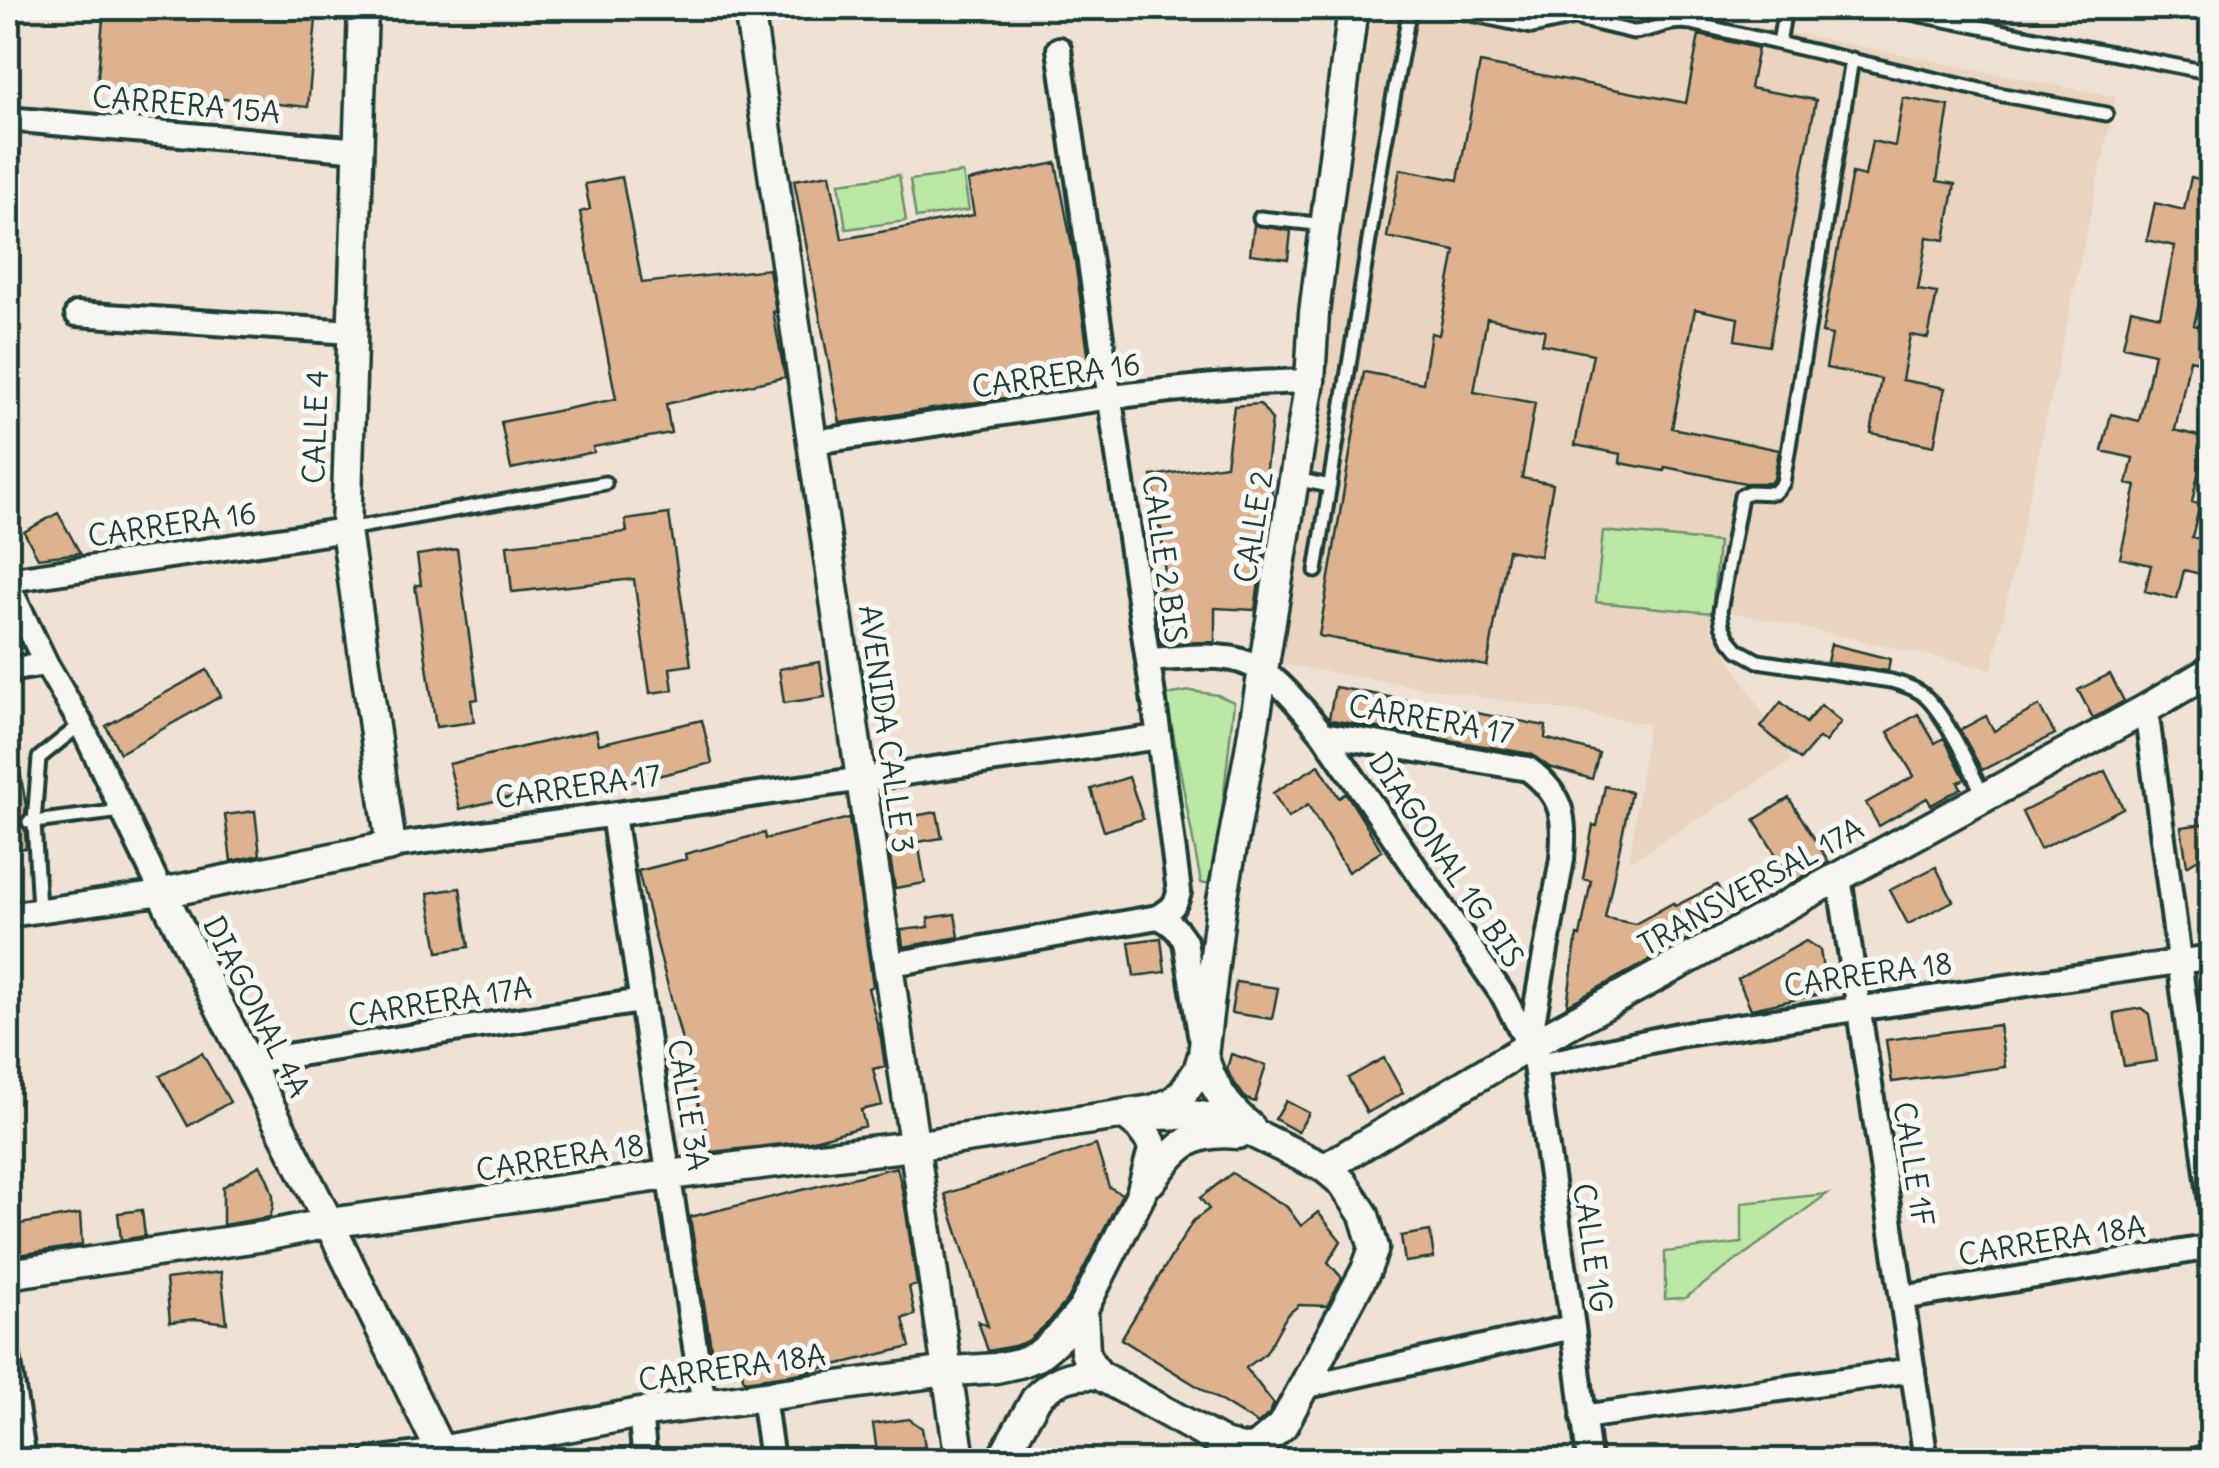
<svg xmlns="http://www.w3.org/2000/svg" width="2219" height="1468" viewBox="0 0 2219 1468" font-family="Delius,sans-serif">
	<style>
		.built { fill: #ead4bf }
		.green { fill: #bce8a5; stroke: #6e926c; stroke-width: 2.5 }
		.building { fill: #deb28e; stroke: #1f3d34; stroke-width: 2.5 }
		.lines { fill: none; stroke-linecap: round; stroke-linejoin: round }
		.service-casing { stroke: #1f3d34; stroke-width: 19 }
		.minor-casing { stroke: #1f3d34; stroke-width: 30 }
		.tertiary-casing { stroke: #1f3d34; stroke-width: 35 }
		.service { stroke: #f6f6f2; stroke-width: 11 }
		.minor { stroke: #f6f6f2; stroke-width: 22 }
		.tertiary { stroke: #f6f6f2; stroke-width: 28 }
		.labels { text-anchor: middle; stroke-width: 10; stroke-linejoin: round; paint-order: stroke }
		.street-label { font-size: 30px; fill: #1f3d34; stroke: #f6f6f2 }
	</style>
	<rect width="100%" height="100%" fill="#efe2d4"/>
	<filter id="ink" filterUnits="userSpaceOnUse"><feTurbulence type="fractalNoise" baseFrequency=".01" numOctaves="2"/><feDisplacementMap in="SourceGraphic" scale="20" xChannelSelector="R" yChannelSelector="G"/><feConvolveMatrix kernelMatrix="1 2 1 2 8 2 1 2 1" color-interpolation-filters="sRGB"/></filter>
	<g filter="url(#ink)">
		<path class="built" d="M1373 8H1639L1809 36 2116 97 1992 669 1712 608 1710 627 1792 761 1629 862 1648 724 1279 664Z"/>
		<path class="green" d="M963 173 969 210 916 218 910 180Z
			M899 175 906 221 846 229 839 183Z
			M1603 531 1718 542 1712 613 1596 602Z
			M1191 691 1218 695 1234 702 1214 883H1201L1166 695Z
			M1827 1194 1685 1298 1665 1299V1252L1742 1243V1203Z"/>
		<path class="building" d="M104 8H317L308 107 97 87Z
			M1699 35 1758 48 1750 88 1816 100 1769 346 1735 340 1738 318 1695 309 1672 428 1779 450 1774 479 1770 483H1745L1665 467 1664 471 1620 463 1621 454 1575 445 1593 354 1542 344 1545 330 1487 318 1474 392 1535 403 1522 478 1553 484 1540 556 1508 550 1487 666 1319 636 1364 372 1423 383 1431 333 1439 335 1455 251 1387 237 1400 169 1458 180 1480 63 1686 103Z
			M1903 98 1949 106 1937 181 1955 184 1945 240 1927 237 1918 290 1937 293 1928 338 1910 335 1902 380 1945 388 1934 446 1871 433 1881 379 1826 368 1832 335 1822 333 1852 173 1865 176 1872 141 1895 146Z
			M1056 163 1075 261 1092 382 1005 398 840 423 794 180 830 174 842 239 974 215 968 181Z
			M622 177 642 283 769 269 776 312H773L785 377 666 404 671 433 593 447 594 452 511 469 501 422 616 399 580 212 590 209 585 184Z
			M2191 177 2212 182V248L2194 325 2212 329V364L2190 359 2175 430 2206 438 2192 502 2200 504 2192 537 2212 542V577L2184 570 2177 599 2145 591 2151 565 2120 558 2136 486 2127 484 2133 458 2102 451 2111 414 2139 421 2149 379 2154 353 2123 346 2131 309 2160 316 2175 246 2147 240 2155 203 2184 210Z
			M1254 225 1291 231 1288 259 1250 254Z
			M1260 404 1272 420 1265 476 1274 477 1255 610 1215 608V642L1161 643 1156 588 1166 587 1161 528H1159L1152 476 1226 465 1234 406Z
			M58 513 80 553 38 558 24 532Z
			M669 514 691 665 670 668 673 690 650 693 634 579 512 592 507 545 627 532 625 520Z
			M457 549 478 699 471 700 474 722 436 727 415 585H421L417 555Z
			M1831 644 1890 659 1888 671 1827 662Z
			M820 662 825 697 784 703 779 669Z
			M207 670 221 696 120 753 106 726Z
			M891 670 896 704 868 708 864 674Z
			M2110 674 2124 701 2093 718 2078 690Z
			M1335 687 1546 726 1545 738 1599 753 1592 779 1549 767 1531 754 1331 720 1329 718Z
			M1781 702 1806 723 1821 705 1841 722 1825 742 1819 738 1800 760 1761 727Z
			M2039 706 2055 734 1982 770 1960 730 1986 716 1994 731Z
			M1918 714 1935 743 1944 738 1965 779 1958 782 1961 788 1931 805 1927 798 1879 826 1866 803 1914 776 1888 732Z
			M702 720 712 763 569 797 566 784 460 809 449 764 596 730 599 744Z
			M19 765 26 806 25 814 20 823 25 830 26 848 8 851V766Z
			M1319 765 1339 798 1346 793 1382 851 1348 872 1308 805 1288 818 1273 793Z
			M2105 771 2123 808 2040 849 2022 812Z
			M1129 777 1143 819 1104 831 1091 789Z
			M1605 786 1631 792 1605 918 1635 924 1673 903 1675 906 1717 885 1730 910 1688 931 1692 937 1567 1005 1577 935 1580 936 1591 881 1583 879 1593 825 1597 826Z
			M1789 798 1829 862 1793 882 1754 820Z
			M255 811 260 855 231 861 225 815Z
			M937 812 942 838 918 842 925 883 895 888 885 826 896 819Z
			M849 818 873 986 868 988 881 1039 885 1066 873 1069 882 1105 861 1110 865 1126 810 1141 711 1152 638 871 686 859 685 854 764 833 765 839Z
			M2212 823V850L2187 866 2181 827Z
			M1936 867 1953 901 1908 924 1890 890Z
			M460 888 469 947 438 952 428 893Z
			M955 914 959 937 903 947 901 930 929 927 928 918Z
			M1161 938 1165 972 1134 976 1129 942Z
			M1806 941 1820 950 1825 982 1817 995 1751 1009 1738 979Z
			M1236 982 1278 988 1272 1019 1231 1013Z
			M2141 1008 2149 1014 2157 1061 2124 1066 2114 1013Z
			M1999 1025 2005 1067 1892 1082 1886 1040Z
			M202 1053 230 1102 188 1126 160 1076Z
			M1231 1054 1266 1065 1255 1102 1246 1099 1231 1078 1227 1069Z
			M1384 1058 1403 1093 1367 1113 1348 1078Z
			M1286 1101 1309 1113 1298 1132 1275 1119Z
			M1096 1145 1109 1187 1122 1194 1068 1299 1049 1322 1028 1341 1014 1346 988 1351 978 1321 988 1326 945 1194Z
			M260 1165 268 1180 273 1195V1207L270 1217 223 1225V1187Z
			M897 1167 903 1193 917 1285 909 1287 915 1315 903 1318 910 1347 802 1373 744 1381 742 1372 716 1378 690 1217Z
			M1232 1173 1287 1207 1301 1226 1318 1212 1341 1241 1328 1262 1342 1278 1327 1306 1299 1305 1287 1315 1266 1353 1246 1368 1274 1404 1269 1414 1258 1424 1121 1339 1193 1221 1209 1209 1200 1198Z
			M142 1210 145 1236 121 1240 118 1213Z
			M80 1214 82 1245 12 1256 8 1226Z
			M1430 1231 1434 1258 1405 1262 1401 1236Z
			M221 1272 227 1323 196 1319 170 1322 166 1279Z
			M909 1419 922 1428 927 1460H906L905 1454 878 1459 873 1424Z"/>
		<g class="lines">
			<g class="service-casing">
				<path id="service" d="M1442 8 1532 27 1574 18 1633 32C1655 31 1668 19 1691 23L2003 95 2106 114
					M1885 8 2212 73
					M1779 43 1783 20
					M1852 59 1783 483 1774 493 1749 492 1741 496 1720 611 1722 625 1728 638 1738 650 1758 661 1891 681C1902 684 1912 687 1921 693 1944 710 1971 770 1984 797
					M1260 218 1326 225
					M1295 479 1330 486
					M348 529 605 483
					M1316 571 1383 153 1410 8
					M29 822H34L39 758 81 724
					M39 909 34 822 122 811"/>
			</g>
			<g class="minor-casing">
				<path id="minor" d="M8 119 360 150
					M77 314 352 332
					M812 442C977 420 1142 384 1310 381
					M8 580 346 530
					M8 585 46 664 81 724 162 893 8 915
					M1148 660C1173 659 1202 654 1227 658 1270 663 1297 703 1323 734L1504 997 1529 1046 1535 1066 1573 1327 1589 1460
					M8 670 46 664
					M2146 709 2212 1210
					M1323 734 1528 769C1564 796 1565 817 1562 859L1529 1046
					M613 815 704 1405
					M391 846 1159 737
					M1839 877 1926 1460
					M1158 917C1171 922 1177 929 1185 941L1200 1034
					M887 965 1158 917C1170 910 1176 906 1179 892L1159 737 1059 49
					M247 1062 641 1001
					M1535 1066 1678 1035 2212 957
					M1902 1298 2212 1247
					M8 1356 24 1460
					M1303 1387 1573 1327
					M763 1396 772 1460
					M640 1413 645 1460
					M1583 1417 1913 1370
					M372 1460 440 1451
					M2196 1460 2212 1456"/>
			</g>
			<g class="tertiary-casing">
				<path id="tertiary" d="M363 8 346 530 391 846 162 893 329 1223 445 1460
					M749 8 960 1460
					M1203 1055C1212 1085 1225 1107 1250 1127
					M1124 1114 1193 1115 1226 1120 1325 1168 1343 1183 1364 1215 1374 1248 1366 1270 1283 1425 1256 1448 1242 1449 1224 1444 1099 1375 1089 1362 1085 1352 1083 1309 1141 1194 1153 1150 1151 1142 1140 1127Z
					M1325 1168 1529 1046 2146 709 2212 670
					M1151 1181C1177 1146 1191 1129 1238 1134
					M8 1274 265 1236 329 1223 668 1175 913 1146 1152 1110 1173 1102 1183 1093 1198 1071 1203 1055 1221 906 1250 750 1310 381 1314 313 1353 8
					M440 1451 640 1413 940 1372 996 1368 1019 1363 1037 1356 1048 1347 1062 1334 1083 1309
					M1001 1460 1037 1397C1055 1379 1074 1372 1099 1375"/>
			</g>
			<use href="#service" class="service"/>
			<use href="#minor" class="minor"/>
			<use href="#tertiary" class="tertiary"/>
		</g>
	</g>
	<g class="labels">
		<g class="street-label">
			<text transform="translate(186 105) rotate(5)" y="10">CARRERA 15A</text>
			<text transform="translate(1056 376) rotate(-8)" y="10">CARRERA 16</text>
			<text transform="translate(316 427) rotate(-88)" y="10">CALLE 4</text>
			<text transform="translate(172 525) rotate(-8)" y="10">CARRERA 16</text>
			<text transform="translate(1254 527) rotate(-81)" y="10">CALLE 2</text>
			<text transform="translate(1164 559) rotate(82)" y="10">CALLE 2 BIS</text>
			<text transform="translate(1431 720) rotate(10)" y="10">CARRERA 17</text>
			<text transform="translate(886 729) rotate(82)" y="10">AVENIDA CALLE 3</text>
			<text transform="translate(578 787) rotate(-8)" y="10">CARRERA 17</text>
			<text transform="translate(1446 860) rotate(56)" y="10">DIAGONAL 1G BIS</text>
			<text transform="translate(1751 887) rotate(-29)" y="10">TRANSVERSAL 17A</text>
			<text transform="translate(1868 975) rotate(-8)" y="10">CARRERA 18</text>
			<text transform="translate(440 1002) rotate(-9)" y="10">CARRERA 17A</text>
			<text transform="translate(256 1007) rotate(63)" y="10">DIAGONAL 4A</text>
			<text transform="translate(688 1105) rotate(81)" y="10">CALLE 3A</text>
			<text transform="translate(560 1158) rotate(-9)" y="10">CARRERA 18</text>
			<text transform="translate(1913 1164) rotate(81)" y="10">CALLE 1F</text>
			<text transform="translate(2052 1241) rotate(-9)" y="10">CARRERA 18A</text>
			<text transform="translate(1592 1248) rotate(82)" y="10">CALLE 1G</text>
			<text transform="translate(732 1368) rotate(-8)" y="10">CARRERA 18A</text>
		</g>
	</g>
	<rect width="2219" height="1468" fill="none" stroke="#f6f6f2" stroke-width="40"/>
	<rect x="20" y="20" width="2179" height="1428" fill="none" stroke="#1f3d34" stroke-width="4" filter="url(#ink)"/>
</svg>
